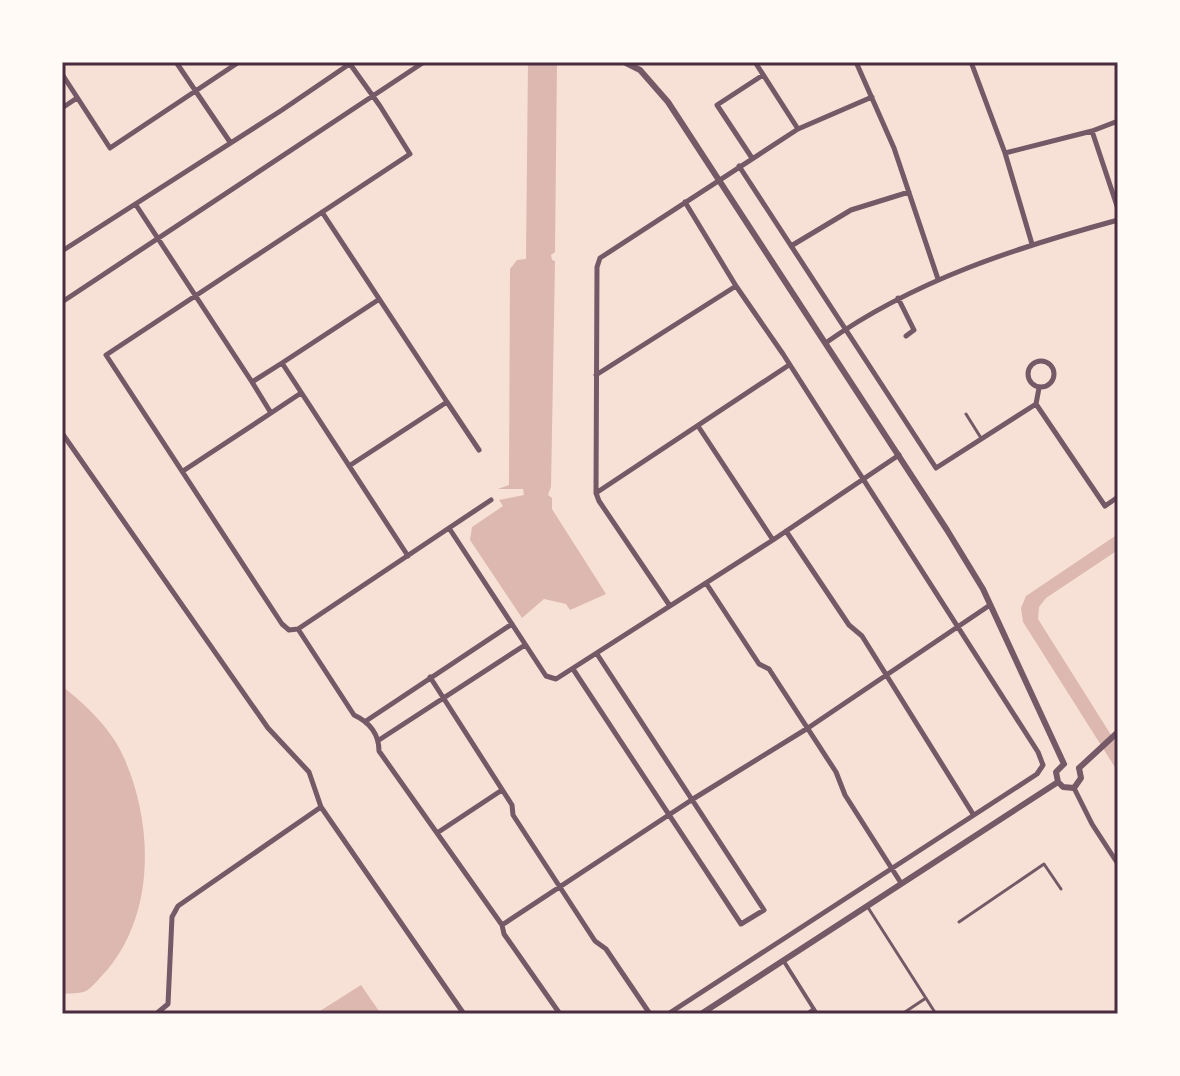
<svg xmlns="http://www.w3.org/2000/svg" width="1180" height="1076" viewBox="0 0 1180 1076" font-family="Merriweather,serif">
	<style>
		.water { fill: #dcb8b0 }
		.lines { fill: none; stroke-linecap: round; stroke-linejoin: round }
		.service { stroke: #755966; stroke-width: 3 }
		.pedestrian { stroke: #755966; stroke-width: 4 }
		.minor { stroke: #755966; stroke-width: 5 }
		.tertiary { stroke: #755966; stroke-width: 6 }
		.neatline { fill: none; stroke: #4a2c40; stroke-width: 3 }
	</style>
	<rect width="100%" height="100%" fill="#f7e1d7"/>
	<path class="water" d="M528 62H557L555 252 551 255 552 260 555 261 551 487 548 495 552 498V509L606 594 570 610 566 604 544 599 522 618 470 540 472 527 503 506 499 500 524 495 523 489H498L509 485 510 269 517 260 526 259Z
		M1118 534V550L1046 598 1039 607 1038 619 1118 746V772L1023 622 1021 608 1026 596Z
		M62 686C87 706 112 729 125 760 153 825 155 912 108 969 102 975 93 987 86 991 80 994 69 993 62 994Z
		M361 985 381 1014H317L320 1011Z"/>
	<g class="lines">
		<path class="service" d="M966 414 981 438
			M867 906 936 1014
			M959 922 1044 864 1061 889
			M902 1014 926 998"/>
		<path class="pedestrian" d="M783 960 817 1014
			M807 1014 814 1009"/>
		<path class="minor" d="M176 62 230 142
			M755 62 798 129
			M856 62 894 148 938 279
			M971 62 1005 153 1032 244
			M350 64 380 106 410 154 106 355 282 624 289 630 298 629 449 528
			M62 74 110 148 239 62
			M62 108 77 98
			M1092 131 1118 209
			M1005 153 1092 131 1118 121
			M752 158 717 105 763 75
			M739 166 936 468 1036 404 1105 506 1118 497
			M136 205 252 382
			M322 212 447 402 349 466
			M791 246 851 210 909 192
			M62 251 282 110 351 63
			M898 298 914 330 906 336
			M62 302 424 62
			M827 342C915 280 1015 248 1118 220
			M1028 374a13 13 0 1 1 26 0a13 13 0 1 1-26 0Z
			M282 363 378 300
			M596 375 736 286
			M301 393 271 413 252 382 282 363 408 556
			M447 402 479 450
			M1036 404 1039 388
			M698 426 773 540
			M62 433 268 728 309 772 321 807 464 1014
			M183 471 271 413
			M596 493 789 365
			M491 500 449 528 546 676 556 679 773 540 899 455
			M786 531 849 625 862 636 973 814
			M706 583 759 664 769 669 836 772 845 795 901 883
			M670 606 599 501 596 493 597 267 600 258 798 129 872 97
			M298 629 354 715C369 722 379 734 379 751L502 925 504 934 560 1014
			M573 669 741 924 764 910 597 654
			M430 677 512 805 513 815 595 941 606 949 650 1014
			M366 721 512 624
			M379 740 525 645
			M1074 788 1092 824 1118 864
			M437 833 502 790
			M502 925 693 799 808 728 990 605
			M156 1014 168 1004 172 917 178 906 321 807
			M668 1014 1037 774 1043 765 1038 752 783 354 736 286 685 202"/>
		<path class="tertiary" d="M624 62 640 70 668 102 947 530 983 589 1064 764
			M1079 768 1118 732
			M1058 782 1063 787 1074 788 1081 778 1079 768
			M1058 782 1056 772 1064 764
			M701 1014 1058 782"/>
	</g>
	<rect width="1180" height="1076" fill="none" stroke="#fffaf5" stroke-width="128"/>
	<rect x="64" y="64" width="1052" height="948" class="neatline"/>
</svg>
